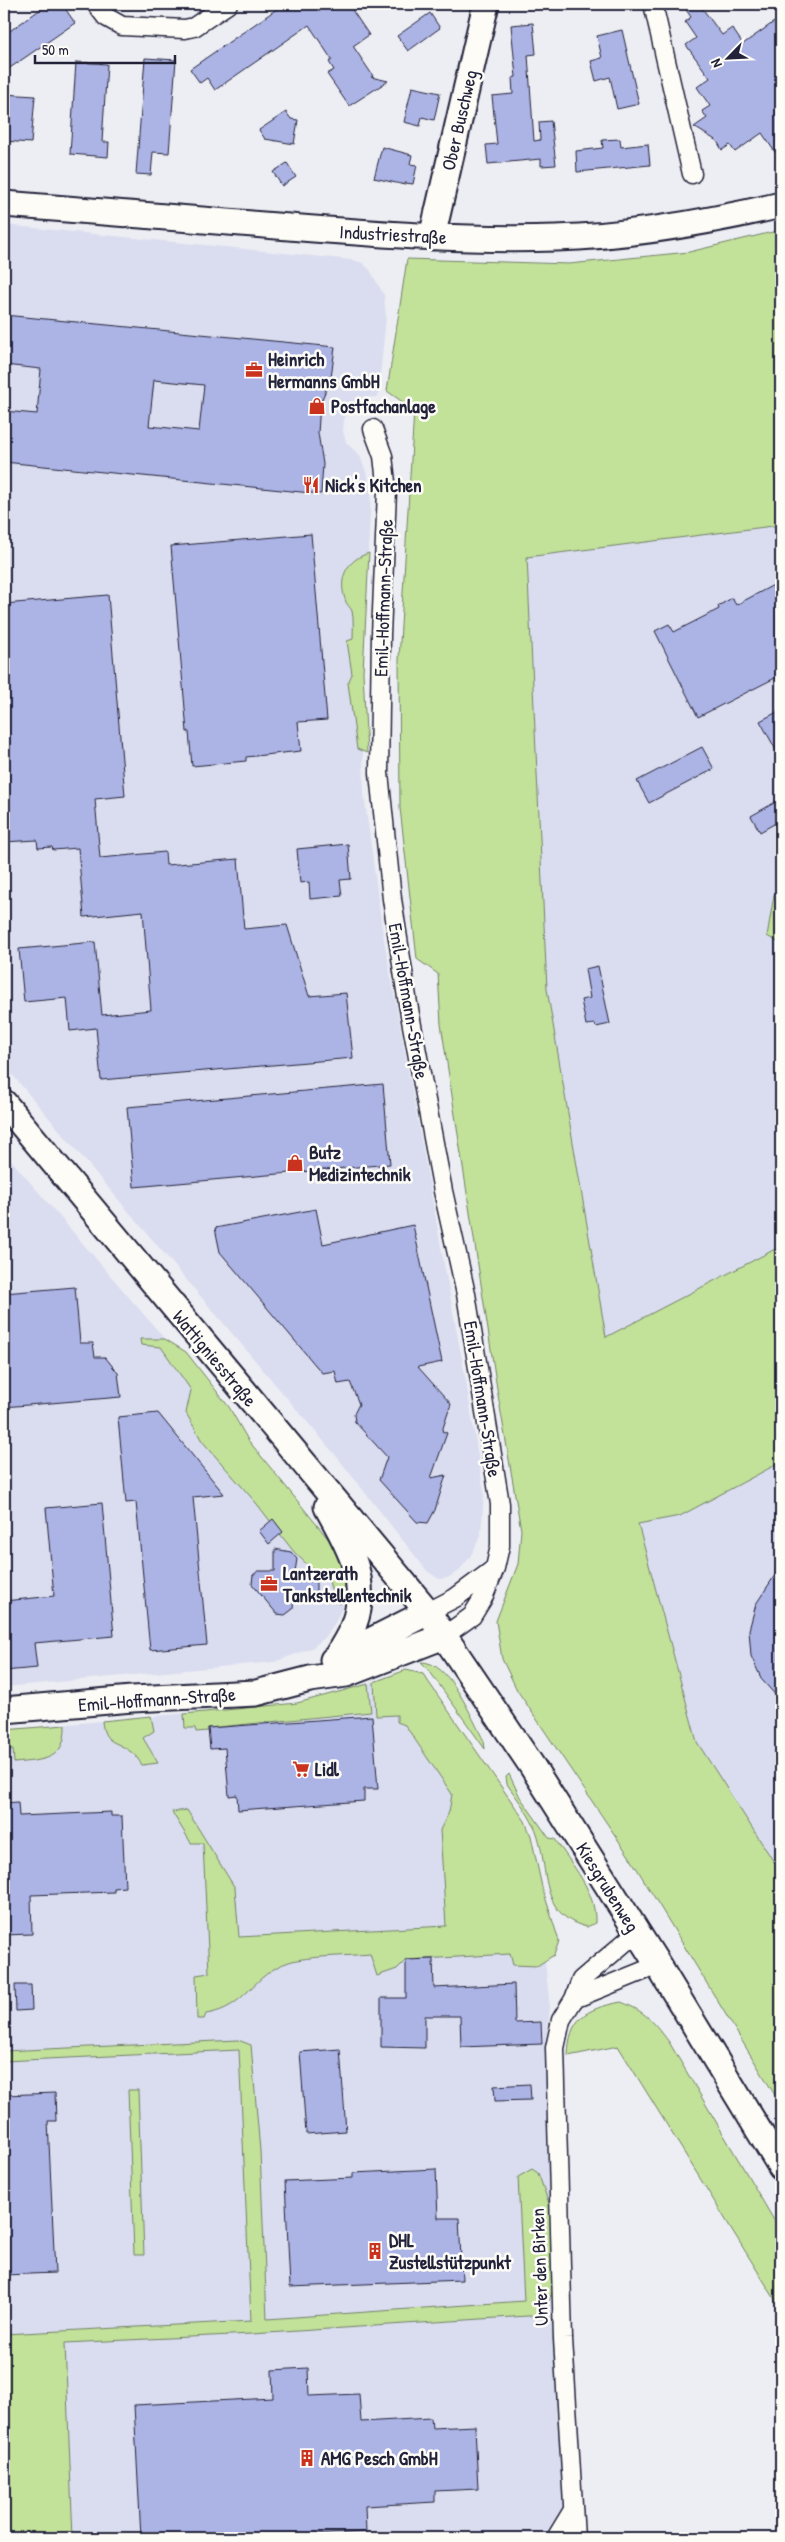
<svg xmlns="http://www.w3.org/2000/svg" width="785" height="2542" viewBox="0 0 785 2542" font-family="'Patrick Hand',sans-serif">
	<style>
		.built { fill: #daddef }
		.green { fill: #c2e199; stroke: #72826a }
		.building { fill: #acb4e5; stroke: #22223b; fill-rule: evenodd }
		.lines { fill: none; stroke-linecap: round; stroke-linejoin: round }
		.street-casing { stroke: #22223b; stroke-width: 21 }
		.secondary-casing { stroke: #22223b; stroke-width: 29 }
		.street { stroke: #fdfcf7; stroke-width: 18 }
		.secondary { stroke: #fdfcf7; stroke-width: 25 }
		.labels { text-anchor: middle; stroke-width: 5; stroke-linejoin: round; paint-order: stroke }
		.street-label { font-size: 19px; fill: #22223b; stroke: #fdfcf7 }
		.poi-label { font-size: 19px; font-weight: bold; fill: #22223b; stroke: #fdfcf7; text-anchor: start }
	</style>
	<rect width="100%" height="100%" fill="#edeef3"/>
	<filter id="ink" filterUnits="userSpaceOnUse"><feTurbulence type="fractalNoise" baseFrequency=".02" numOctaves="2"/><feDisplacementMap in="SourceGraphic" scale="10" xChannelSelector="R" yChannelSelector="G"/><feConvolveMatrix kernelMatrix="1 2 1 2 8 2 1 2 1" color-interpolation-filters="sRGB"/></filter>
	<g filter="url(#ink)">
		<path class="built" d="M4 225 353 260 363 263 370 270 384 295 386 317 378 397 365 398 348 410 344 420 343 431 346 442 360 456 368 477 371 495 361 679 364 794 383 934 466 1381 484 1493 481 1535 470 1557 458 1572 447 1578 439 1579 427 1571 337 1457 4 1065Z
			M781 525V1895L697 1742 637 1523 547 989 527 556Z
			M4 1152 165 1339 344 1588 343 1606 335 1623 324 1638 312 1648 274 1662 4 1687Z
			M406 1670 423 1674 538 1931 545 1961 550 2008 545 2051 553 2290 566 2538H4V1730L297 1703 342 1692Z"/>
		<path class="green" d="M781 230V525L527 557 547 989 606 1337 781 1246V1462L680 1516 638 1524 697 1742 781 1873V2105L631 1859 517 1690 502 1659 496 1621 518 1564 521 1530 498 1395 441 1024 438 974 417 959 400 808 399 659 414 410 387 391 407 259 569 264 689 252Z
			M369 553 363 672 367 753 357 749 348 683 352 674 347 641 353 639C353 630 354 620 352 611 351 608 347 605 346 602 337 579 346 560 369 553Z
			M781 885V944L767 936 774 895Z
			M140 1339H165L186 1352 229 1407 248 1440 339 1552 349 1578 348 1595 340 1604 334 1600 327 1574 316 1573 294 1552 257 1504 202 1441 186 1413 191 1390 161 1347 141 1345Z
			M421 1662C450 1661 472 1719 484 1741L485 1749 428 1669Z
			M406 1670 423 1674 525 1821 531 1836 542 1887 559 1941 554 1955 537 1966 513 1965 510 1954 406 1960 397 1969 377 1976 370 1954C350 1956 307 1956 289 1962 252 1974 247 2008 206 2014L204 2019H197L196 1975 209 1973 203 1843H191L172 1812 187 1810 235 1888 239 1937 446 1926 440 1830 449 1812 452 1794 405 1725 397 1722V1715L376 1716 374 1682Z
			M368 1684 371 1712 208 1728V1731L196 1732 195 1728H185L184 1714 297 1703Z
			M151 1716 154 1731 143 1738 158 1763 142 1765C139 1761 136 1755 131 1752 116 1740 104 1745 102 1721Z
			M65 1725C66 1761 43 1760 14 1763L13 1749 4 1750V1730Z
			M509 1774 520 1797 549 1838 555 1839C571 1864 597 1892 595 1923L587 1927C535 1915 551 1862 534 1826 527 1811 516 1797 507 1784L506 1777Z
			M621 2002C645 2011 654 2022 669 2042L781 2232V2309L618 2046 568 2056C569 2018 585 2009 621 2002Z
			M238 2040 251 2045 260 2151 267 2319 524 2301 518 2177 532 2169 538 2173 550 2206 553 2290 543 2315 252 2334 65 2343 73 2538H4V2334L251 2321 239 2050 4 2061V2051Z
			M128 2090H138L144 2255H134Z"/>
		<path class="building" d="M48 4H62L75 23 4 72V35Z
			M284 4H348L369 35 353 46 373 76 371 77 388 81 349 106 327 74 334 70 329 62 332 60 309 25 215 90 207 78 200 83 190 69Z
			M682 4H699L722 35 732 28 743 44 774 22 781 33V161L762 133 735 152 730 145 722 150 717 141 694 127 707 118 702 111 710 106 697 87 710 78 686 45 696 38 685 22 691 17Z
			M430 13 440 28 408 51 397 36Z
			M533 23 536 54 528 55 534 141 540 140 539 122 551 121 556 165 541 166V159L488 164 486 145 497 144 492 96 513 94 512 78 516 77 511 25Z
			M622 30 639 104 617 109 610 77 596 81 591 61 602 58 597 36Z
			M145 58 176 60 169 153 153 152 151 175 136 174Z
			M76 62 107 64 102 142H109L108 157 70 154Z
			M412 87 440 93 434 120 422 117 420 126 404 122Z
			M4 94 35 96 31 143 4 141Z
			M286 112 291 119 298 120 294 144 265 139 259 130Z
			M620 139 621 147 648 144 650 165 577 172 576 151 603 148 602 140Z
			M382 147 412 155 410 164 417 165 413 184 405 183V185L374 178Z
			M287 163 296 177 282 186 273 172Z
			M4 315 335 347 331 378 320 404 318 433 323 464 321 494 4 462V411L37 414 41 369 4 365ZM154 380 204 385 199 431 149 426Z
			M311 534 327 720 298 722 301 751 246 757V761L192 766 189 732H187L171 546Z
			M781 581V675L698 717 655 631 669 624 674 632 719 609 718 606 732 598 736 605Z
			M108 595 125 796 95 799 100 858 165 852 166 865 238 859 244 929 287 925 309 996 346 993 353 1058 101 1080 96 1028 70 1031 67 998 24 1002 19 949 95 942 102 1015 151 1010 143 911 84 917 78 848 53 850 52 847 38 848 37 840 4 842V604Z
			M781 710V759L760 721Z
			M702 747 714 769 649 803 637 781Z
			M781 799V820L760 832 751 816Z
			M348 844 351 879 340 880 342 896 310 899 309 882 300 883 297 849Z
			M598 966 610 1024 596 1027 595 1024 586 1025 581 1000 590 998 585 969Z
			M383 1084 390 1164 134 1187 127 1107Z
			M316 1209 323 1244 413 1225 442 1362 418 1367 451 1404 442 1431 447 1433 431 1478 446 1475 435 1510 428 1523 417 1522 379 1480 387 1457 355 1422 354 1414 359 1404 350 1382 338 1384 335 1371 322 1373 220 1252 215 1228Z
			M75 1287 80 1343H93L95 1357H105L118 1373 121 1397 4 1407V1293Z
			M158 1413 224 1494 193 1497 207 1645 150 1650 136 1502 126 1503 118 1417Z
			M102 1503 114 1636 34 1643 37 1668 4 1671V1601L54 1596 46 1508Z
			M273 1519 283 1532 269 1544 259 1531Z
			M275 1549 291 1552 297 1559 295 1572 310 1575 316 1581V1591L309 1596 294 1594 293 1609 285 1615 277 1614 252 1584 253 1575 258 1571H275Z
			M781 1566V1701L762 1680 751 1656 749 1630 756 1604Z
			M372 1716 378 1789H364V1801L238 1810 237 1795 229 1796 225 1748 210 1749 208 1728Z
			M18 1802 19 1816 111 1812V1816H122L125 1887 114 1888V1892L31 1895 32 1934 4 1935V1803Z
			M433 1959 434 1988 514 1984 515 2023 541 2022 542 2044 461 2047 460 2016H425V2048L381 2047V1998H406V1960Z
			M15 1985H31L32 2010 16 2011Z
			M340 2049 346 2131 306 2134 300 2052Z
			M530 2084 531 2100 495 2101 494 2086Z
			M55 2093 56 2121H48L55 2273 4 2275V2095Z
			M436 2169 438 2218H459L462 2280 290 2287 285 2181 353 2178V2173Z
			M308 2368 309 2396 359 2394 361 2422 431 2418 432 2428 475 2426 478 2489 435 2491V2502L365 2506 366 2532 248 2538H141L134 2405 273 2398 272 2370Z"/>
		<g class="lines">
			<g class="street-casing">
				<path id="street" d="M96 4 106 17 122 26 185 29 194 27 228 4
					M653 4 692 174
					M373 429 383 456 387 491 381 635 379 773 392 899 408 1004 443 1191 466 1294 500 1504V1546L495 1568 483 1598 472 1616 444 1636
					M428 1612 455 1598 494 1569
					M574 1999 658 1965
					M556 2538 573 2510
					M575 2538 563 2339 555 2048 561 2020 574 1999 581 1980 637 1932"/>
			</g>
			<g class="secondary-casing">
				<path id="secondary" d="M4 204C99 212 194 220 289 227 378 234 467 241 556 238 632 236 708 222 781 205
					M432 237 486 4
					M4 1103 428 1612 532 1766 658 1965 781 2167
					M327 1507C348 1545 370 1580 354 1624 350 1636 342 1647 336 1658
					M333 1660 428 1612
					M4 1710 132 1699 256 1693 310 1679 346 1674 444 1636"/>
			</g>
			<use href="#street" class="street"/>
			<use href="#secondary" class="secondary"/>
		</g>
	</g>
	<defs>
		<g id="office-bare" transform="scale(1.35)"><path d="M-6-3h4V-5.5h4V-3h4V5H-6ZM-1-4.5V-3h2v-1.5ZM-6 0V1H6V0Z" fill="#c8321e" stroke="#fdfcf7" stroke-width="2.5" paint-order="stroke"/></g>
		<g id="shop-bare" transform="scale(1.35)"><path d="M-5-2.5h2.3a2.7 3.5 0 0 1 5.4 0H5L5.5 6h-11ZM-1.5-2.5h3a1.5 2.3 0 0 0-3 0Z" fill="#c8321e" stroke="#fdfcf7" stroke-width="2.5" paint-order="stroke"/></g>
		<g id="restaurant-bare" transform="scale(1.35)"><path d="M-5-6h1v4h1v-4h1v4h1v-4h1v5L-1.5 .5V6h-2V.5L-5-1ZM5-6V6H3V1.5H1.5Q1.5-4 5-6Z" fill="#c8321e" stroke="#fdfcf7" stroke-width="2.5" paint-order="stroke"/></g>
		<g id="supermarket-bare" transform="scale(1.35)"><path d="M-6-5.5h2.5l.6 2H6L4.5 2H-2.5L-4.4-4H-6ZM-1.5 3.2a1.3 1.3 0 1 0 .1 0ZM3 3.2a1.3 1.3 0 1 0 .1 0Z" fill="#c8321e" stroke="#fdfcf7" stroke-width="2.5" paint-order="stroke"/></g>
		<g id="building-bare" transform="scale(1.35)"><path d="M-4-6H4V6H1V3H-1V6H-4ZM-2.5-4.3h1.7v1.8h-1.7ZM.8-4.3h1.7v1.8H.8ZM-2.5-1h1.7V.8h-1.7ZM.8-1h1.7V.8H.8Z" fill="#c8321e" stroke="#fdfcf7" stroke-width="2.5" paint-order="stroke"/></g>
	</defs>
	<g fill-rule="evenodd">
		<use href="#office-bare" x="254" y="370"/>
		<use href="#shop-bare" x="317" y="406"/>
		<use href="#restaurant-bare" x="311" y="485"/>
		<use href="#shop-bare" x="295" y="1163"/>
		<use href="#office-bare" x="269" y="1584"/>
		<use href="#supermarket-bare" x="301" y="1769"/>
		<use href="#building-bare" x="375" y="2251"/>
		<use href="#building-bare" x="307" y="2458"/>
	</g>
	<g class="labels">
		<g class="street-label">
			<text transform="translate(459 120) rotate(-77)" y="7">Ober Buschweg</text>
			<text transform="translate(393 234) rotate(3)" y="7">Industriestraße</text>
			<text transform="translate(383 598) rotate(-88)" y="7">Emil-Hoffmann-Straße</text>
			<text transform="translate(409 1001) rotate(80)" y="7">Emil-Hoffmann-Straße</text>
			<text transform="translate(215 1358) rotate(50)" y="7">Wattigniesstraße</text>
			<text transform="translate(483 1399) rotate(81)" y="7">Emil-Hoffmann-Straße</text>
			<text transform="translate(157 1699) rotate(-4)" y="7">Emil-Hoffmann-Straße</text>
			<text transform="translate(608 1887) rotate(58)" y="7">Kiesgrubenweg</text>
			<text transform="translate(539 2267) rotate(-92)" y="7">Unter den Birken</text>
		</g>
		<g class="poi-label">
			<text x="268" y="366">Heinrich<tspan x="268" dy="22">Hermanns GmbH</tspan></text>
			<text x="331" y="413">Postfachanlage</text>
			<text x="325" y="492">Nick's Kitchen</text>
			<text x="309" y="1159">Butz<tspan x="309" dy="22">Medizintechnik</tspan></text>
			<text x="283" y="1580">Lantzerath<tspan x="283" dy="22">Tankstellentechnik</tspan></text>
			<text x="315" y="1776">Lidl</text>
			<text x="389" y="2247">DHL<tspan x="389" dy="22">Zustellstützpunkt</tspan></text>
			<text x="321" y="2465">AMG Pesch GmbH</text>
		</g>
	</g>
	<rect width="785" height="2542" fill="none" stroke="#fdfcf7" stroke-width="20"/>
	<rect x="10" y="10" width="765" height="2522" fill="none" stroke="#22223b" stroke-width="2" filter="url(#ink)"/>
	<g transform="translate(728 58) rotate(246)" stroke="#fdfcf7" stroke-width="4" paint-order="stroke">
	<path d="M0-4L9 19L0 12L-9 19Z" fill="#22223b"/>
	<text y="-8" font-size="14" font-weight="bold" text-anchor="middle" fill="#22223b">N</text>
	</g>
	<path d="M35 55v8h140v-8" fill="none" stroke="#22223b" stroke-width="2.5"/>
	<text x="42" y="55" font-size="15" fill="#22223b" stroke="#fdfcf7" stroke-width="4" paint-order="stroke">50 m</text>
</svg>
